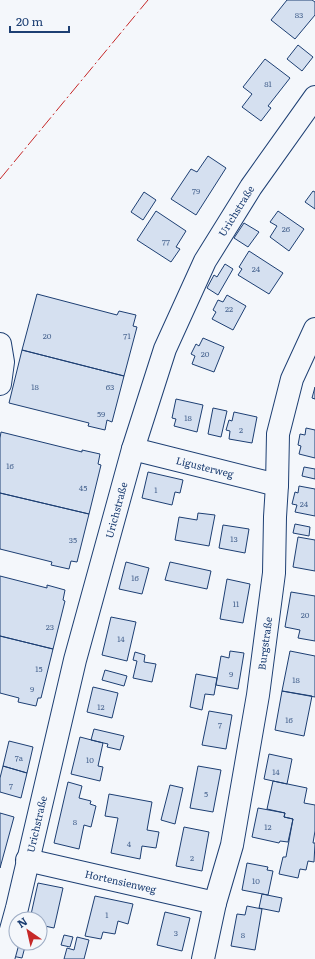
<svg xmlns="http://www.w3.org/2000/svg" width="315" height="959" viewBox="0 0 315 959" font-family="Literata,serif">
	<style>
		.building { fill: #d5e0f0; stroke: #1d3f73 }
		.lines { fill: none; stroke-linecap: round; stroke-linejoin: round }
		.minor-casing { stroke: #1d3f73; stroke-width: 24 }
		.minor { stroke: #f4f7fb; stroke-width: 22 }
		.power { stroke: #c62828; stroke-width: 1; stroke-dasharray: 14 3 2 3; stroke-linecap: butt }
		.labels { text-anchor: middle; stroke-width: 3; stroke-linejoin: round; paint-order: stroke }
		.number-label { font-size: 8px; fill: #4b6792 }
		.street-label { font-size: 10px; fill: #1d3f73; stroke: #f4f7fb }
	</style>
	<rect width="100%" height="100%" fill="#f4f7fb"/>
	<path class="building" d="M287 0H312L315 2V15L295 39 271 20Z
		M298 45 313 57 302 71 287 59Z
		M265 59 290 78 268 106 271 108 261 121 242 107 252 94 243 87Z
		M208 156 226 168 196 215 171 199 191 169 197 172Z
		M313 191 315 192V209L305 202Z
		M144 192 156 200 143 220 131 212Z
		M156 211 186 231 176 247 180 249 171 262 137 240Z
		M278 211 304 229 289 251 270 237 277 226 270 222Z
		M244 223 259 232 248 247 234 238Z
		M249 251 283 273 269 294 238 275 242 269 239 267Z
		M225 264 233 269 218 295 207 288 214 275 217 277Z
		M37 294 117 315 119 311 136 315 133 326 137 327 124 376 22 350Z
		M227 295 246 306 233 330 212 319 216 312 213 310 218 300 223 302Z
		M203 338 224 347 214 372 192 364 195 356 191 354 196 344 199 346Z
		M22 350 124 376 112 422 107 420 105 430 88 426 89 423 9 403Z
		M315 387V399L312 398Z
		M176 399 203 405 197 432 174 426 176 419 172 418Z
		M213 408 227 411 221 437 208 434Z
		M234 412 257 417 252 443 229 439 230 431 226 430 229 420 232 421Z
		M306 428 315 430V458L299 454 301 446 298 445 300 434 305 435Z
		M1 432 82 452V450L100 454 98 464 101 465 89 514 0 493V438Z
		M304 467 315 469V479L302 476Z
		M148 472 183 480 180 493 175 492 172 505 142 498Z
		M299 486 315 489V516L295 512 297 505 292 504 295 492 298 493Z
		M0 493 89 514 77 562 71 561 69 569 51 565 52 562 0 549Z
		M198 513 215 515 209 546 175 540 179 517 197 520Z
		M295 524 310 527 309 536 293 533Z
		M223 525 249 529 245 553 219 548Z
		M298 537 315 540V571L293 567Z
		M126 562 149 568 142 594 119 589Z
		M170 562 211 571 207 589 165 580Z
		M0 576 47 588V585L65 590 63 600 65 601 53 649 0 636Z
		M227 579 250 584 243 623 220 619Z
		M291 592 315 596V641L298 638 300 630 285 627Z
		M111 617 136 622 127 661 102 655Z
		M0 636 53 649 41 698H38L36 706 18 702 19 698 0 693Z
		M230 651 244 653 238 689 216 685 221 656 229 658Z
		M290 651 315 656V697L282 691Z
		M135 652 145 655 144 662 156 664 152 682 133 678 137 661 133 660Z
		M105 670 127 676 124 686 102 680Z
		M196 674 217 678 214 695 205 694 202 710 190 707Z
		M93 687 118 693 112 718 87 712Z
		M282 691 312 696 304 736 275 730Z
		M209 711 232 715 226 749 202 745Z
		M94 729 124 736 120 750 107 747 108 744 91 740Z
		M80 737 103 743 98 766 103 767 100 781 71 774Z
		M9 741 33 747 27 773 3 766Z
		M269 754 292 759 287 784 264 779Z
		M3 766 27 773 21 798 0 792V778Z
		M198 766 221 770 213 812 190 808Z
		M273 781 307 788 304 803 315 805V831L313 843H315L314 862 308 861 306 870 300 869 298 878 279 874 283 857H286L293 819 284 817 285 813 267 809Z
		M68 782 82 786 79 798 91 801 90 804 96 806 91 827 84 825 79 849 54 843Z
		M170 785 183 788 175 824 161 820Z
		M109 794 152 802 147 830 159 832 156 848 142 846 140 859 111 853 118 818 105 816Z
		M258 808 285 813 284 817 293 819 288 842 280 841 279 843 252 837Z
		M0 813 14 817 0 868Z
		M184 827 209 832 202 871 176 866Z
		M247 863 268 867 267 870 273 871 268 895 242 890Z
		M38 883 63 888 54 928 40 925V919H30Z
		M262 894 282 898 279 912 259 908Z
		M95 896 133 904 128 924 118 921 115 934 103 932 101 939 85 936Z
		M247 906 262 909 255 950 231 946 237 914 245 915Z
		M165 912 190 918 182 951 157 945Z
		M64 935 73 937 70 947 61 945Z
		M77 937 89 940 84 959H64L67 948 74 950Z
		M16 943H26L22 958 12 956Z"/>
	<g class="lines">
		<g class="minor-casing">
			<g id="minor">
				<path d="M0 344 3 362 0 384"/>
				<path id="s1" d="M133 449 277 485"/>
				<path id="s2" d="M27 860 215 903"/>
				<path id="s3" d="M3 959 17 908 75 660 133 449 165 349 205 261 251 187 315 97"/>
				<path id="s4" d="M203 959 215 903 232 845 258 695 274 573 275 517 277 485 278 434 292 379 315 329"/>
			</g>
		</g>
		<use href="#minor" class="minor"/>
		<path class="power" d="M0 179 148 0"/>
	</g>
	<g class="labels">
		<g class="number-label">
			<text x="299" y="18">83</text>
			<text x="268" y="87">81</text>
			<text x="196" y="194">79</text>
			<text x="286" y="232">26</text>
			<text x="166" y="245">77</text>
			<text x="256" y="272">24</text>
			<text x="229" y="312">22</text>
			<text x="47" y="339">20</text>
			<text x="127" y="339">71</text>
			<text x="205" y="357">20</text>
			<text x="35" y="390">18</text>
			<text x="110" y="390">63</text>
			<text x="101" y="417">59</text>
			<text x="188" y="421">18</text>
			<text x="241" y="433">2</text>
			<text x="10" y="469">16</text>
			<text x="83" y="491">45</text>
			<text x="156" y="493">1</text>
			<text x="304" y="507">24</text>
			<text x="234" y="542">13</text>
			<text x="73" y="543">35</text>
			<text x="135" y="581">16</text>
			<text x="236" y="607">11</text>
			<text x="305" y="618">20</text>
			<text x="50" y="630">23</text>
			<text x="121" y="642">14</text>
			<text x="39" y="672">15</text>
			<text x="231" y="677">9</text>
			<text x="296" y="683">18</text>
			<text x="32" y="692">9</text>
			<text x="101" y="710">12</text>
			<text x="289" y="723">16</text>
			<text x="220" y="728">7</text>
			<text x="19" y="761">7a</text>
			<text x="90" y="763">10</text>
			<text x="276" y="775">14</text>
			<text x="11" y="789">7</text>
			<text x="206" y="797">5</text>
			<text x="75" y="825">8</text>
			<text x="268" y="830">12</text>
			<text x="129" y="847">4</text>
			<text x="192" y="861">2</text>
			<text x="256" y="884">10</text>
			<text x="107" y="918">1</text>
			<text x="176" y="936">3</text>
			<text x="243" y="938">8</text>
		</g>
		<g class="street-label">
			<text dy="4" stroke="none"><textPath href="#s3" startOffset="787">Urichstraße</textPath></text>
			<text dy="4" stroke="none"><textPath href="#s1" startOffset="74">Ligusterweg</textPath></text>
			<text dy="4" stroke="none"><textPath href="#s3" startOffset="463">Urichstraße</textPath></text>
			<text dy="4" stroke="none"><textPath href="#s4" startOffset="322">Burgstraße</textPath></text>
			<text dy="4" stroke="none"><textPath href="#s3" startOffset="139">Urichstraße</textPath></text>
			<text dy="4" stroke="none"><textPath href="#s2" startOffset="96">Hortensienweg</textPath></text>
		</g>
	</g>
	<g transform="translate(28 931) rotate(326)"><circle r="19" fill="#f4f7fb" stroke="#9eadc5"/>
	<path d="M0-3L7 15L0 10L-7 15Z" fill="#c62828"/>
	<text y="-6" font-size="11" font-weight="bold" text-anchor="middle" fill="#1d3f73">N</text>
	</g>
	<path d="M10 26v6h59v-6" fill="none" stroke="#1d3f73" stroke-width="2"/>
	<text x="16" y="26" font-size="12" fill="#1d3f73" stroke="#f4f7fb" stroke-width="3" paint-order="stroke">20 m</text>
</svg>
